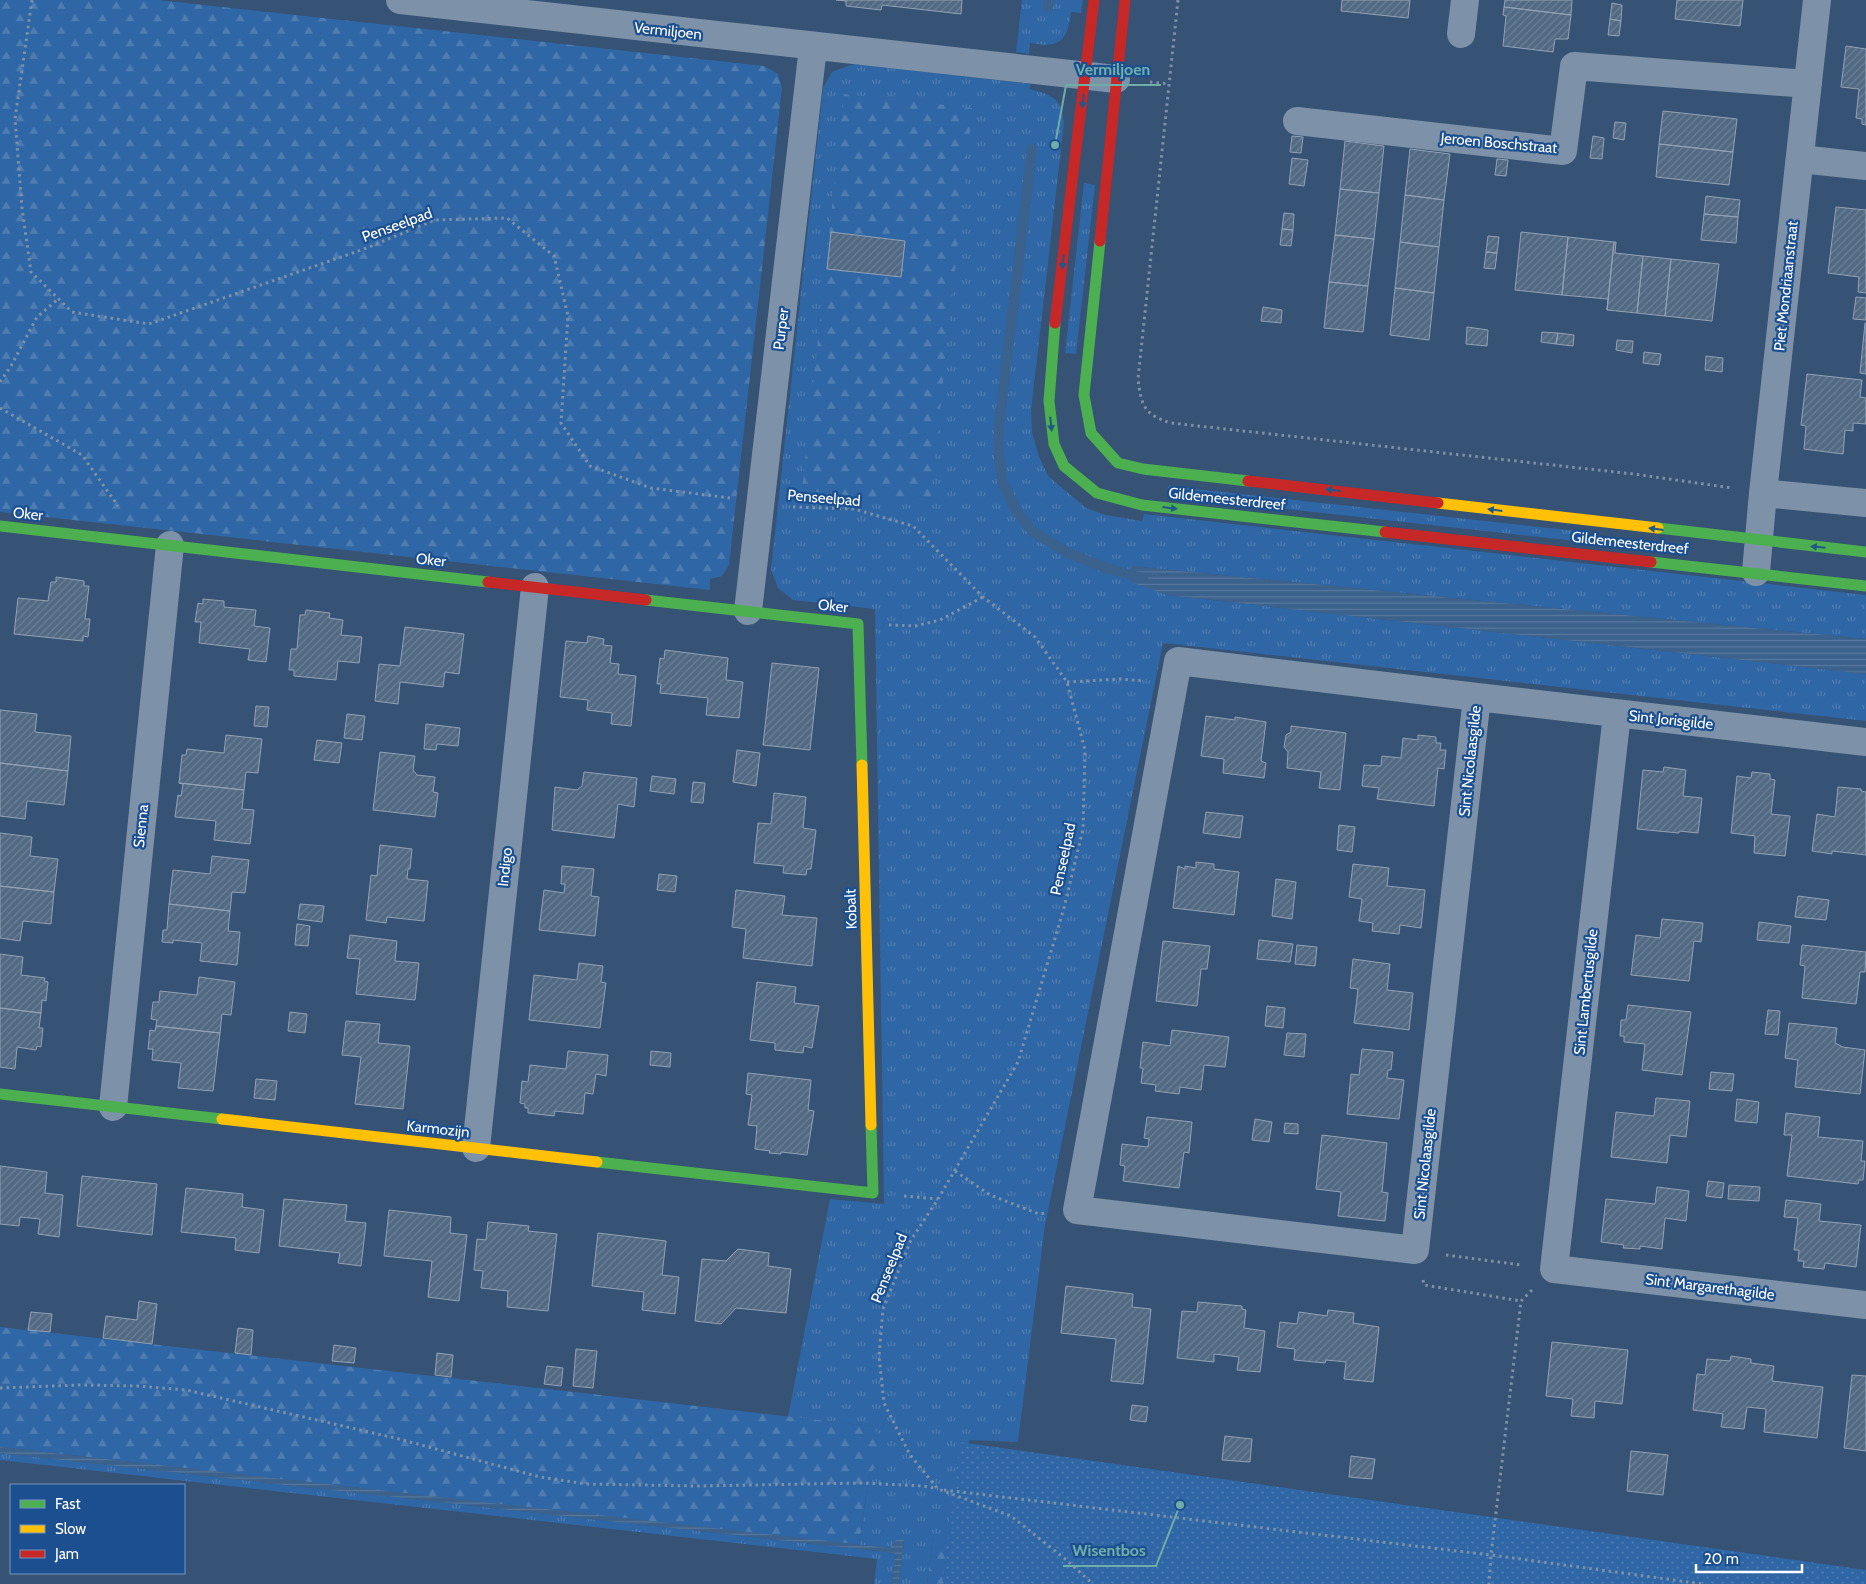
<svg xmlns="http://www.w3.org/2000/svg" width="1866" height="1584" viewBox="0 0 1866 1584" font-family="Cabin,sans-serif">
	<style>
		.grass { fill: url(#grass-tufts) }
		.forest { fill: url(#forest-firs) }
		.park { fill: url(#park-dots) }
		.water { fill: url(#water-rules) }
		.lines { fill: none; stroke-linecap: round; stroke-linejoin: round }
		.stream { stroke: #3b618d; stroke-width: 10 }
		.building { fill: url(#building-hatch); stroke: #92a2b6 }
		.path { stroke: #7d92a8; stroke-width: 3; stroke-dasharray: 2.5 4; stroke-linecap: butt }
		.street { stroke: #7d92a8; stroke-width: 28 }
		.fast { stroke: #4caf50; stroke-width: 11 }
		.slow { stroke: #ffc107; stroke-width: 11 }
		.jam { stroke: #c62828; stroke-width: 11 }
		.oneway { fill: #205989 }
		.labels { text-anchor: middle; stroke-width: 4.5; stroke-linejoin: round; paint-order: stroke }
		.street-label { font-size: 15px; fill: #fff; stroke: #1b4f8f }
		.leader { fill: none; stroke: #6fada8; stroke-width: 2 }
		.callout-dot { fill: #6fada8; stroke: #1b4f8f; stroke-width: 2 }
		.callout-label { font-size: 16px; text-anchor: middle; font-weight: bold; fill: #6fada8; stroke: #1b4f8f; stroke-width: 4.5; stroke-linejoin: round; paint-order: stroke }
	</style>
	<defs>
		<pattern id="grass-tufts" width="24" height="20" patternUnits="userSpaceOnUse" patternTransform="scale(1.25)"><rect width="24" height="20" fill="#2f66a5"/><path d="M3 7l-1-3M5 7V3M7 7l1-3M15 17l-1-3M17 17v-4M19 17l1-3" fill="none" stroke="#4e7db2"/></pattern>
		<pattern id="forest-firs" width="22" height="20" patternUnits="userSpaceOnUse" patternTransform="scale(1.25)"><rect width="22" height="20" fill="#2f66a5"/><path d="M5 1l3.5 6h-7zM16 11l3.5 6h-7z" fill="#4e7db2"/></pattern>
		<pattern id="park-dots" width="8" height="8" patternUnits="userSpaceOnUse" patternTransform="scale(1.25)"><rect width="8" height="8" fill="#2f66a5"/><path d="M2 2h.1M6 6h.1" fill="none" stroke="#4e7db2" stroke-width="1.8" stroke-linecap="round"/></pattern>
		<pattern id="water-rules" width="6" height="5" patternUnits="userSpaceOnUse" patternTransform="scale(1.25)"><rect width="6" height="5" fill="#3b618d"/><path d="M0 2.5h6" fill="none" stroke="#58799e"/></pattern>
		<pattern id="building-hatch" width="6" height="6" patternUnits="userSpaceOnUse" patternTransform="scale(1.25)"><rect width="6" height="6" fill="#526984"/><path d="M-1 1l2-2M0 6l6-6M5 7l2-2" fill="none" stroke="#6c8096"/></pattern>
	</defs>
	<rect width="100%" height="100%" fill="#365274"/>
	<path class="grass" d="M1022 0H1083L1081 13 1071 12C1068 40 1060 49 1030 43L1029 54 1016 52Z
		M854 64 1031 84 1029 89C1052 94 1062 99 1064 123L1031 411 1032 432 1038 454 1048 476 1086 508 1106 515 1142 521 1144 514 1866 595V639L1131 566 1167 595 1866 674V721L1163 643 1045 1225 1018 1442 969 1440 956 1537H933L927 1584H899L904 1540 891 1548 859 1545 869 1474 880 1463 873 1426 788 1417 830 1199 884 1204 875 609 793 600 778 588 771 570 823 88 832 72Z
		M1084 183 1095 185 1076 354 1065 353Z
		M1168 486 1577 531 1576 541 1168 496Z
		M0 1453 895 1553 892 1584H874L877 1559 0 1460Z"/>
	<path class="forest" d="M0 0H158L764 66 778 74 782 88 729 565 722 576 710 579V590L0 512Z
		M844 94 972 108 930 504 802 490Z
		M0 1327 873 1426 884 1446 880 1463 869 1474 859 1545 0 1447Z
		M933 1537H956L1008 1584H927Z"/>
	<path class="park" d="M960 1442 1866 1570V1584H942Z"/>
	<path class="water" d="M1131 566 1866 639V674L1167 595 1131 582Z
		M0 1447 890 1548 896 1540H904L899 1584H892L895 1553 0 1453Z"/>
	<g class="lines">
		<path class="stream" d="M1048 7 1049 0
			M1032 149 999 425V456L1002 481 1017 512 1033 532 1068 553 1106 568 1143 578"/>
	</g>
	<path class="building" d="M836 0H962L961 14 882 5 881 10 846 6V1Z
		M1342 0H1410L1408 18 1341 11Z
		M1505 0H1572L1571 15 1504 7Z
		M1677 0H1743L1740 26 1675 19Z
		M1612 3 1622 5 1621 21 1610 19Z
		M1504 7 1571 15 1568 39H1555L1553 52 1503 46 1506 16 1503 15Z
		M1610 19 1621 21 1619 36 1608 35Z
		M1846 46 1866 49V125L1862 124V119L1856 118 1859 89 1841 87Z
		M1663 111 1737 119 1733 152 1659 144Z
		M1615 122 1626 123 1624 140 1613 138Z
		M1292 136 1303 137 1301 153 1290 152Z
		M1593 136 1604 138 1602 159 1590 158Z
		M1345 141 1384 146 1379 193 1340 189Z
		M1659 144 1733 152 1729 185 1656 177Z
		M1410 149 1450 154 1444 200 1405 195Z
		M1292 158 1308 160 1304 186 1289 184Z
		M1497 159 1508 160 1506 176 1495 175Z
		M1340 189 1379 193 1374 239 1335 235Z
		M1405 195 1444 200 1439 247 1400 242Z
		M1706 196 1740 200 1738 217 1704 214Z
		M1836 207 1866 210V293L1858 292 1859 277 1828 273Z
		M1284 213 1294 214 1293 230 1282 229Z
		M1704 214 1738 217 1736 243 1701 240Z
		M1282 229 1293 230 1291 246 1280 245Z
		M831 232 905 241 901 277 827 269Z
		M1521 232 1568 237 1562 295 1515 290Z
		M1335 235 1374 239 1368 286 1329 282Z
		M1488 236 1499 237 1497 253 1486 252Z
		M1568 237 1614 242 1607 310 1608 299 1562 295Z
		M1400 242 1439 247 1434 293 1395 288Z
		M1614 242H1616L1615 253 1643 256 1637 313 1607 310Z
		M1486 252 1497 253 1495 269 1484 268Z
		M1643 256 1671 259 1665 316 1637 313Z
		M1671 259 1719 264 1712 321 1665 316Z
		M1329 282 1368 286 1363 332 1324 328Z
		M1395 288 1434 293 1429 340 1390 335Z
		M1856 297 1866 298V320L1853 319Z
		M1263 307 1282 310 1281 323 1261 321Z
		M1865 323H1866V374L1860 373Z
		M1467 327 1488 330 1487 346 1466 344Z
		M1542 332 1558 333 1556 344 1541 342Z
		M1558 333 1574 335 1573 346 1556 344Z
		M1617 340 1633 341 1632 353 1616 350Z
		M1644 352 1661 354 1659 365 1643 363Z
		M1706 356 1723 358 1722 372 1705 370Z
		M1807 374 1862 380 1860 397 1866 398V424L1853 423V431L1845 430 1843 454 1804 449 1806 426 1801 425Z
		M56 577 84 581V586H89L85 619H90L88 637 83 636V641L14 634 18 598 48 601 51 582H56Z
		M203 599 224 601V607L256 610 254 626 270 628 266 662 248 660 250 649 199 643 201 622H195L198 603 203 604Z
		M306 610 330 613 329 618 343 620 341 635 362 637 359 663 338 661 336 680 294 676V670H289L291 649H297L300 615H305Z
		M405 627 464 634 459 674 445 672 443 687 400 682 398 704 375 701 379 664 400 666Z
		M588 636 604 639 603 645 612 646 610 663 619 664 618 674 636 676 631 726 611 724 612 713 587 710 588 700 560 697 566 641 587 643Z
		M665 650 728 658 726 680 743 682 739 718 706 715 708 698 660 693 661 684H657L660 658 664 659Z
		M772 663 819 668 810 750 763 745Z
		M256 706 269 707 267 727 254 726Z
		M0 710 37 714 35 732 71 736 68 771 0 763Z
		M347 714 365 716 362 740 344 738Z
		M1206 716 1235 720V717L1266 722 1261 761 1266 763 1264 778 1223 773 1224 759 1201 756Z
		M426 724 460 728 458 746 437 744 436 750 424 749Z
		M1291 726 1346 733 1340 790 1319 788 1321 772 1287 768 1288 752 1284 747 1286 735 1291 732Z
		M226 735 262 739 258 773 246 772 244 790 179 783 182 755H186L187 749 224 753Z
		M1418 735 1436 737V743H1441L1440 750H1446L1444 769 1438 768 1434 806 1377 799 1379 788 1362 786 1364 765 1381 766 1382 756 1401 758 1403 738 1418 740Z
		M317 740 342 743 339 763 314 760Z
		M737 750 760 753 756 786 733 782Z
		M380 752 415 756 413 770 417 775 435 777 433 792 438 793 435 817 373 810Z
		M0 763 68 771 64 805 27 801 25 819 0 816Z
		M1664 767 1686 770 1683 796 1702 798 1698 833 1679 831V833L1637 829 1643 770 1663 772Z
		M584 772 637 778 634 807 618 804 614 838 552 830 555 787 577 790 582 786Z
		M1752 772 1770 774V779L1775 780 1771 814 1790 816 1785 856 1754 853 1755 836 1731 833 1737 776 1751 778Z
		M652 776 676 779 674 794 650 791Z
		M693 782 705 783 703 803 691 802Z
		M179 783 244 790 242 809 254 810 250 844 214 840 216 821 175 817 178 795 181 796 183 784Z
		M1838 787 1861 789V791L1866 792V855L1832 851V854L1812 851 1817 814 1835 817Z
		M774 793 806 797 803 828 816 830 811 869H807L806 875 783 873 784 866 754 863 758 823 771 824Z
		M1206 812 1243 816 1240 838 1203 833Z
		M1339 825 1355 827 1352 852 1337 850Z
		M0 833 32 837 30 856 58 859 54 892 0 886Z
		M380 845 412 849 410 869H408L407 879 428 881 424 921 387 917 386 923 366 920 371 875 377 876Z
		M212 856 249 860 245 893 232 892 230 911 169 904 173 870 210 874Z
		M1196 862 1214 864V869L1239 872 1234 915 1173 908 1178 866 1185 869V866L1196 868Z
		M1353 864 1389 868 1387 886 1425 890 1421 928 1400 925 1399 934 1372 931 1373 923 1359 921 1362 899 1349 897Z
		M562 866 594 869 591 896 599 897 595 936 539 930 544 890 564 893 565 884H561Z
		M659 874 677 876 675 892 657 890Z
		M1276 879 1296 882 1292 919 1272 916Z
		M0 886 54 892 51 924 23 921 20 941 0 938Z
		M736 890 785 896 782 915 817 918 812 966 743 958 746 929 732 927Z
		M1798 896 1829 900 1826 920 1795 917Z
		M169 904 230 911 228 931 240 932 237 965 200 961 202 943 173 940V943L162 942 163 930H167Z
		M300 904 324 906 322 922 298 919Z
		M1662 919 1703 923 1701 942 1694 941 1689 981 1631 975 1636 935 1660 938Z
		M1759 922 1791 926 1789 943 1757 940Z
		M297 924 310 926 308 946 295 945Z
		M350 935 397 941 395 961 419 963 415 1000 356 994 360 959 347 958Z
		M1259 940 1293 944 1290 962 1257 959Z
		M1163 941 1210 946 1207 969H1201L1197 1006 1156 1001Z
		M1297 945 1317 947 1315 966 1295 964Z
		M1802 945 1866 952 1865 972H1860L1856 1004 1802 998 1805 966 1800 965Z
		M0 954 23 957 21 975 45 978 44 981 48 982 46 1001 42 1000 41 1013 0 1008Z
		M1353 959 1390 964 1387 990 1413 993 1409 1030 1354 1023 1358 989 1350 988Z
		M579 963 603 966 601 982 606 983 600 1028 529 1020 534 975 577 980Z
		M199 977 235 982 231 1015 222 1014 220 1033 156 1026 157 1020 151 1019 153 1002H159L160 991 197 995Z
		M757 982 796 987 794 1003 819 1006 812 1048 804 1046 803 1053 775 1050V1043L750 1040Z
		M1628 1005 1691 1012 1682 1075 1642 1070 1645 1044 1624 1042V1036H1620L1621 1020H1626Z
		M1267 1006 1285 1008 1283 1028 1265 1026Z
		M0 1008 41 1013 39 1028H43L41 1047 37 1046 36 1050 17 1047 15 1069 0 1067Z
		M1768 1010 1780 1011 1778 1035 1765 1034Z
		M290 1012 307 1014 305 1033 288 1031Z
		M346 1021 380 1024 378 1043 410 1046 403 1109 355 1104 361 1057 342 1055Z
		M1789 1023 1837 1028 1835 1043 1843 1047 1865 1050 1860 1094 1795 1087 1798 1060 1785 1058Z
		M156 1026 220 1033 213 1091 178 1088 181 1063 152 1060 153 1049H148L150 1030 155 1031Z
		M1172 1030 1229 1037 1225 1067 1204 1065 1201 1090 1180 1087 1179 1094 1155 1091 1156 1085 1141 1083 1143 1068H1140L1143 1042 1170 1046Z
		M1287 1033 1306 1034 1304 1057 1284 1055Z
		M1362 1049 1393 1052 1391 1070H1388L1387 1078 1404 1080 1399 1119 1347 1114 1351 1074 1359 1075Z
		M568 1051 608 1055 606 1076 596 1074 593 1094 585 1093 583 1114 555 1111 554 1116 528 1113V1108H525V1104L520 1103 522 1081 528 1082 530 1065 566 1069Z
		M651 1051 671 1053 670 1067 650 1065Z
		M1711 1072 1734 1074 1732 1091 1709 1089Z
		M748 1073 811 1080 808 1110 814 1111 807 1155 781 1152V1154L769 1153 770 1151 755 1149 757 1126 748 1125 752 1095 746 1094Z
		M256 1079 277 1081 275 1100 254 1098Z
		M1656 1098 1690 1101 1686 1137 1670 1135 1667 1163 1611 1157 1616 1112 1654 1116Z
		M1737 1099 1759 1102 1757 1123 1735 1121Z
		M1786 1113 1820 1117 1818 1137 1863 1141 1861 1161H1865L1863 1180H1859L1858 1184 1787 1176 1792 1135H1784Z
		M1147 1117 1192 1122 1189 1153 1184 1152 1179 1188 1123 1181 1125 1166 1120 1165 1122 1144 1148 1147 1149 1139 1144 1138Z
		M1255 1119 1272 1122 1269 1142 1252 1140Z
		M1285 1123 1298 1124V1134L1284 1133Z
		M1322 1135 1387 1143 1382 1192 1388 1193 1385 1221 1338 1216 1341 1192 1316 1189Z
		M0 1166 47 1172 45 1193 63 1195 59 1237 38 1234 40 1219 20 1217 19 1226 0 1224Z
		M82 1176 157 1184 152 1235 77 1226Z
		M1708 1181 1724 1183 1722 1198 1706 1196Z
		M1729 1185 1760 1187 1759 1201 1728 1199Z
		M1657 1187 1689 1191 1686 1221 1665 1218 1662 1249 1640 1246V1249L1623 1248 1624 1245 1601 1242 1606 1199 1655 1204Z
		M186 1188 243 1194 242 1207 264 1210 259 1253 235 1250 236 1238 181 1232Z
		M284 1199 347 1205 345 1221 366 1223 361 1266 338 1263 340 1253 279 1246Z
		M1786 1200 1821 1204 1819 1221 1861 1225 1856 1267 1825 1263 1824 1269 1803 1267 1804 1261H1798L1799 1250H1794L1798 1218 1784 1217Z
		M389 1210 451 1217 450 1233 467 1235 459 1301 428 1297 432 1261 384 1256Z
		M488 1222 529 1226 528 1231 557 1234 548 1311 507 1307 508 1291 481 1288 483 1271 474 1270 477 1239 486 1240Z
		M598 1233 666 1241 662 1275 679 1277 675 1314 642 1310 644 1292 592 1286Z
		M738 1249 769 1253 768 1266 791 1269 786 1313 736 1308 721 1324 695 1321 702 1259 726 1261Z
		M1066 1286 1133 1294 1132 1307 1151 1309 1143 1384 1111 1381 1116 1339 1061 1333Z
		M139 1301 157 1304 152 1344 103 1338 106 1316 137 1320Z
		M1198 1302 1242 1306V1309L1246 1310 1244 1328 1265 1331 1260 1372 1237 1370 1239 1357 1214 1354V1362L1177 1358 1182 1311 1197 1312Z
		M1328 1310 1354 1313 1353 1323 1379 1327 1373 1382 1344 1379 1346 1362 1326 1360 1325 1363 1294 1360 1295 1349 1277 1347 1280 1322 1297 1324 1299 1312 1327 1316Z
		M31 1312 52 1314 50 1332 28 1330Z
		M238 1328 253 1330 251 1355 235 1353Z
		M1552 1342 1628 1350 1622 1404 1595 1401 1594 1418 1571 1416 1573 1399 1546 1396Z
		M334 1345 356 1348 354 1363 332 1361Z
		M576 1349 597 1351 593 1388 573 1386Z
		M437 1353 453 1355 451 1377 435 1375Z
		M1731 1356 1751 1359V1363L1774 1366 1772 1381 1823 1387 1817 1438 1764 1432 1766 1409 1747 1407 1744 1429 1721 1427 1723 1414 1693 1410 1697 1374 1705 1375 1707 1359 1730 1361Z
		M547 1366 563 1368 561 1386 544 1384Z
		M1852 1375 1866 1376V1451L1844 1448Z
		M1132 1405 1148 1407 1146 1422 1130 1420Z
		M1225 1436 1252 1439 1250 1462 1222 1460Z
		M1631 1451 1668 1455 1663 1495 1627 1491Z
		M1351 1456 1375 1459 1372 1479 1349 1477Z"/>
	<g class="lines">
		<path class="path" d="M32 0 15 119 22 208 31 272 72 312 149 324 364 249 435 220 507 218 554 256 568 316 561 423 590 466 651 488 730 498
			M1178 0 1138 379C1141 405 1144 415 1171 423L1634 474 1732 488
			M1150 82 1169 84
			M0 382 11 366 37 317 58 299
			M0 408 82 455 118 506
			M793 507 854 509 913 526 983 597 1035 637 1067 682 1085 750 1083 829 1064 908 1018 1062 938 1199 911 1240 883 1309 879 1356 884 1403 910 1455 938 1489 1011 1516 1064 1558 1093 1584
			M889 625 915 626 940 620 983 597
			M1067 682 1121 679 1143 681
			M955 1171 990 1195 1039 1214 1046 1213
			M904 1196 938 1199
			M1446 1255 1521 1265
			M1423 1280 1424 1285 1521 1301
			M1532 1290 1521 1301 1491 1555 1703 1584
			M0 1388 79 1385 138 1386 186 1390 395 1438 540 1477 586 1484 697 1486 863 1483 923 1486 938 1489
			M944 1490 1491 1555 1489 1584"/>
		<path class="street" d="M400 0 1116 79
			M1461 34 1465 0
			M1297 121 1563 151 1574 66 1808 84
			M1800 159 1866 166
			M1763 493 1866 503
			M1756 572 1763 493 1817 0
			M748 611 813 47
			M1178 661 1477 697 1415 1250 1077 1210Z
			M1477 697 1866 742
			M1617 714 1554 1269 1866 1305
			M113 1107 170 545
			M476 1148 535 587"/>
		<path class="fast" d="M1100 241 1084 395 1091 433 1118 463 1143 469 1248 481
			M1055 323 1049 401 1054 444 1064 466 1097 493 1142 505 1385 532
			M0 526 488 582
			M1658 528 1866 552
			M1651 562 1866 586
			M646 600 858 624 862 765
			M0 1094 222 1119
			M597 1162 873 1193 871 1125"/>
		<path class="slow" d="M1438 503 1658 528
			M862 765 871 1125
			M222 1119 597 1162"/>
		<path class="jam" d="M1100 241 1125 0
			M1055 323 1094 0
			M1248 481 1438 503
			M1385 532 1651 562
			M488 582 646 600"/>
	</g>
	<defs><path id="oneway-solid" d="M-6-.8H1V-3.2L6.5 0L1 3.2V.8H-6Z" transform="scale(1.25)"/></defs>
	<g class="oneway">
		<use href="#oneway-solid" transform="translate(1083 101) rotate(97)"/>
		<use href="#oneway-solid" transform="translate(1063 262) rotate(97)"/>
		<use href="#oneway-solid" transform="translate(1051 424) rotate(84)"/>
		<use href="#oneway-solid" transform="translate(1333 490) rotate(-173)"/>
		<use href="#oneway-solid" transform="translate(1170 508) rotate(7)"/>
		<use href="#oneway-solid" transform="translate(1495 510) rotate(-173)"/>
		<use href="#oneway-solid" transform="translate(1656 529) rotate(-173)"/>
		<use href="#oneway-solid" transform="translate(1818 547) rotate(-174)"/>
	</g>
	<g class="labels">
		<g class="street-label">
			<text transform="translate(668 31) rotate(6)" y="5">Vermiljoen</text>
			<text transform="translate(1499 143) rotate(5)" y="5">Jeroen Boschstraat</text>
			<text transform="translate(397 225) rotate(-20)" y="5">Penseelpad</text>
			<text transform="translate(1786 286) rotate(-84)" y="5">Piet Mondriaanstraat</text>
			<text transform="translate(781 329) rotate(-83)" y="5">Purper</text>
			<text transform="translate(824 498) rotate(5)" y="5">Penseelpad</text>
			<text transform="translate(1227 499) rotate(6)" y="5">Gildemeesterdreef</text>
			<text transform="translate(28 514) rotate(6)" y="5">Oker</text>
			<text transform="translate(1630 543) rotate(6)" y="5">Gildemeesterdreef</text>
			<text transform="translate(431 560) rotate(6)" y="5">Oker</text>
			<text transform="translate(833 606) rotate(6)" y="5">Oker</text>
			<text transform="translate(1671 720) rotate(6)" y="5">Sint Jorisgilde</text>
			<text transform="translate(1470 761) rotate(-84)" y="5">Sint Nicolaasgilde</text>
			<text transform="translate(141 826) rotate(-84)" y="5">Sienna</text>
			<text transform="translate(1063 859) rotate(-78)" y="5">Penseelpad</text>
			<text transform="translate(505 867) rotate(-84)" y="5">Indigo</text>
			<text transform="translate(851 909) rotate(-92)" y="5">Kobalt</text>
			<text transform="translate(1586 992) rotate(-84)" y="5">Sint Lambertusgilde</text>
			<text transform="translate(438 1129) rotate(6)" y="5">Karmozijn</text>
			<text transform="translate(1425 1164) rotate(-84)" y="5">Sint Nicolaasgilde</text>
			<text transform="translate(889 1268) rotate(-68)" y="5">Penseelpad</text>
			<text transform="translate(1710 1287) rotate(7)" y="5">Sint Margarethagilde</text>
		</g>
	</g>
	<path class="leader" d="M1055 145L1066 85H1161M1180 1505L1156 1566H1063"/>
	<g class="callout-dot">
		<circle cx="1055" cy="145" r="5"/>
		<circle cx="1180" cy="1505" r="5"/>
	</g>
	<g class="callout-label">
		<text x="1113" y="75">Vermiljoen</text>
		<text x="1109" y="1556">Wisentbos</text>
	</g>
	<rect x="10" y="1484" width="175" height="90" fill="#1b4f8f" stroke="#7695bc"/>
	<rect x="20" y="1500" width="25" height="8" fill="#4caf50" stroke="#7695bc"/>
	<text x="55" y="1509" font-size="15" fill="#ffffff">Fast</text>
	<rect x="20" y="1525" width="25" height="8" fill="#ffc107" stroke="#7695bc"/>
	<text x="55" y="1534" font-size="15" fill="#ffffff">Slow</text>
	<rect x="20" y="1550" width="25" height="8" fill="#c62828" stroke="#7695bc"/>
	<text x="55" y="1559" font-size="15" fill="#ffffff">Jam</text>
	<path d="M1696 1564v8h106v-8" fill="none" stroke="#ffffff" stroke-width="2.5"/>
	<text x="1704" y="1564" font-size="15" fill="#ffffff" stroke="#1b4f8f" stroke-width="4" paint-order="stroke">20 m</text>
</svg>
